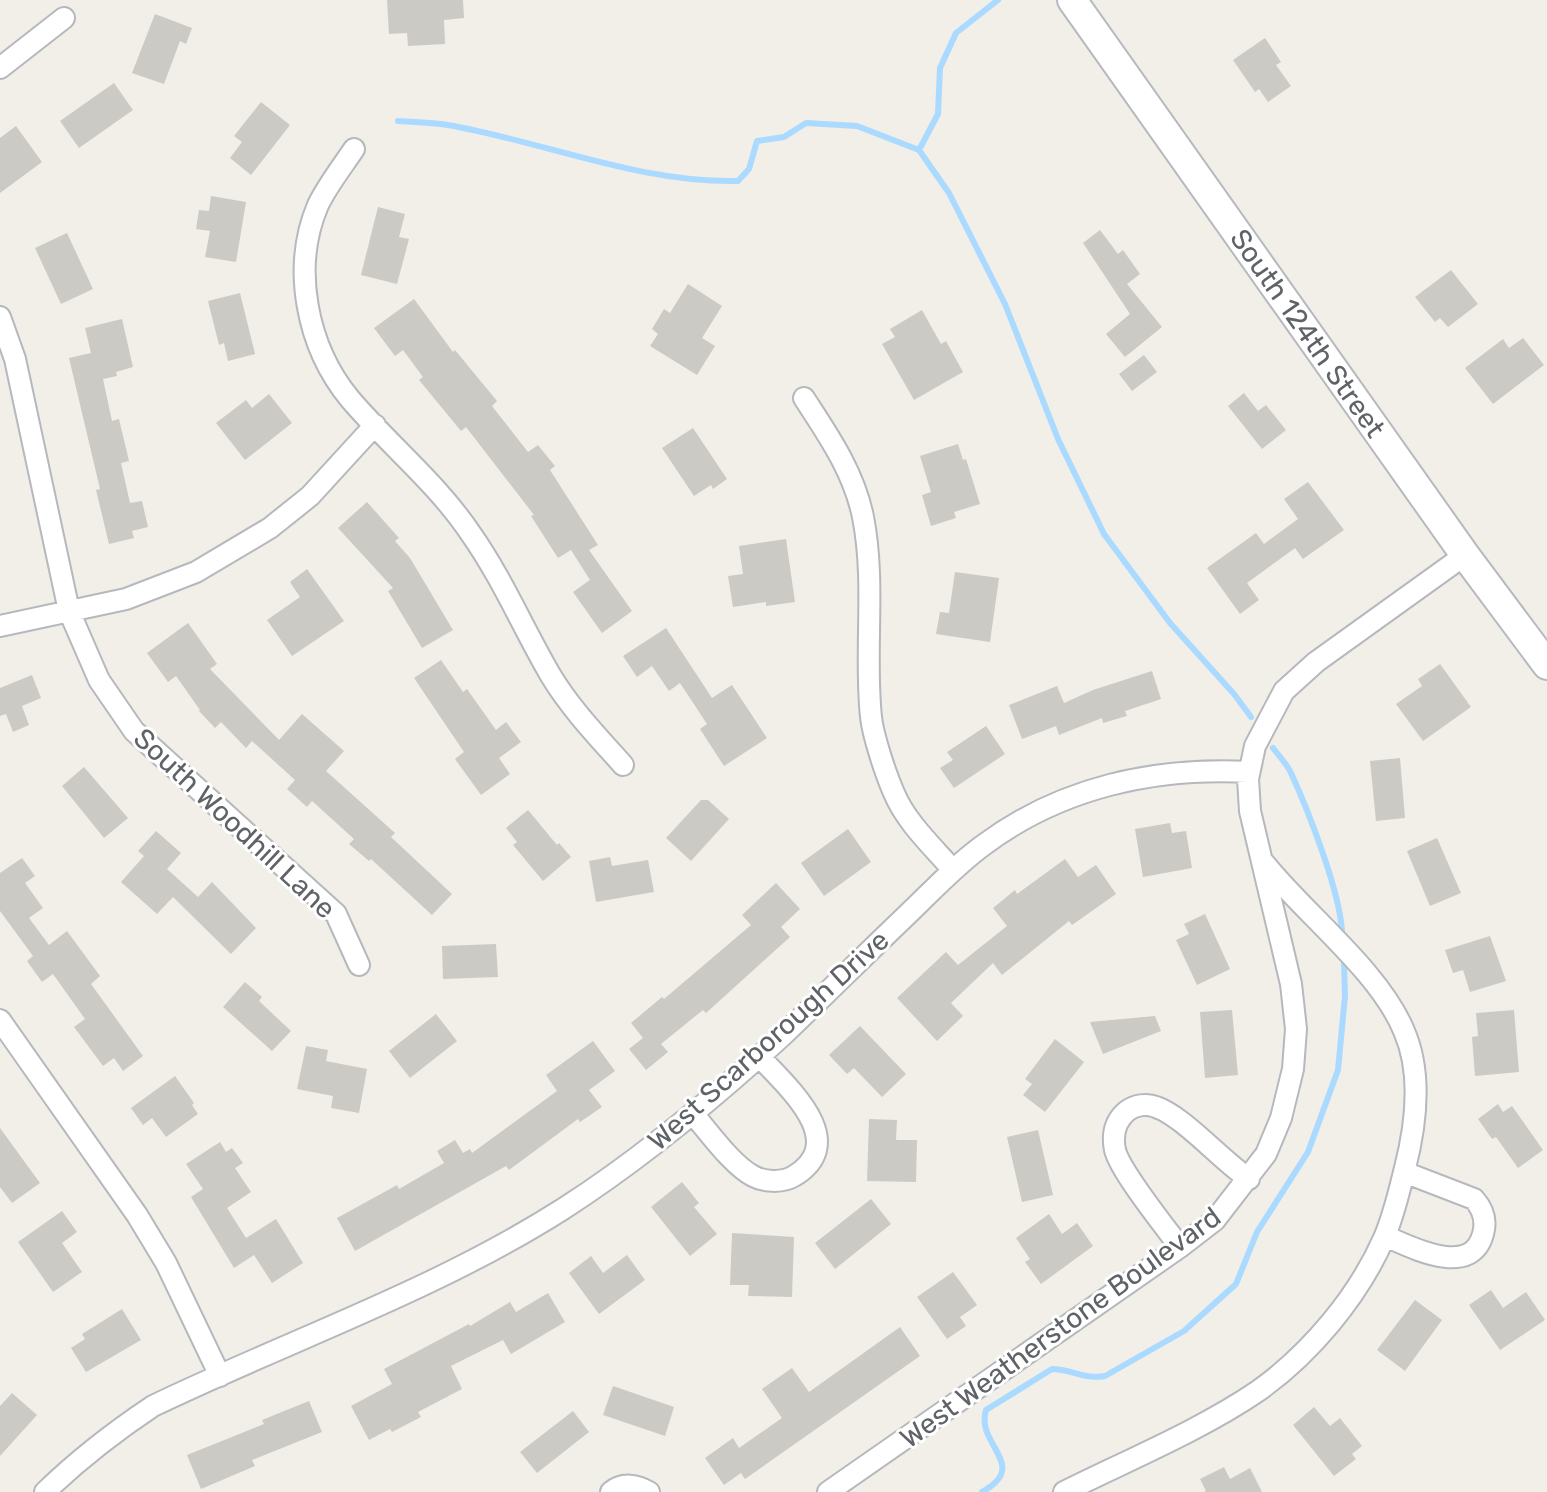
<svg xmlns="http://www.w3.org/2000/svg" width="1547" height="1492" viewBox="0 0 1547 1492" font-family="Rubik,sans-serif">
	<style>
		.lines { fill: none; stroke-linecap: round; stroke-linejoin: round }
		.stream { stroke: #aadaff; stroke-width: 6 }
		.building { fill: #cccac5 }
		.street-casing { stroke: #b5b8bc; stroke-width: 24 }
		.secondary-casing { stroke: #b6babf; stroke-width: 32 }
		.street { stroke: #fff; stroke-width: 20 }
		.secondary { stroke: #fff; stroke-width: 28 }
		.labels { text-anchor: middle; stroke-width: 6; stroke-linejoin: round; paint-order: stroke }
		.street-label { font-size: 28px; fill: #5f6368; stroke: #fff }
	</style>
	<rect width="100%" height="100%" fill="#f1efe8"/>
	<g class="lines">
		<path class="stream" d="M998 0 956 33 940 68 938 114 919 150 949 193 1005 304 1058 439 1104 534 1170 623 1234 694 1251 717
			M398 121C414 122 432 122 448 125 545 142 638 183 738 181L749 169 757 141 784 137 806 123 857 126 919 150
			M1273 748C1279 756 1287 764 1291 773 1308 810 1341 894 1342 933
			M982 1492C1031 1465 975 1445 986 1410L1052 1369C1071 1369 1086 1380 1105 1376L1184 1331 1236 1284 1257 1232 1308 1152 1338 1070 1345 996 1344 963"/>
	</g>
	<path class="building" d="M387 0H463L464 18 444 20 445 44 408 46 407 33 389 34Z
		M155 14 192 28 186 44 180 41 164 84 132 73Z
		M1265 38 1281 62 1276 65 1291 86 1268 102 1259 89 1255 92 1233 60Z
		M114 83 133 110 79 148 60 121Z
		M261 102 290 125 251 175 230 158 242 142 234 136Z
		M16 126 42 162 0 193V138Z
		M211 196 246 202 236 262 205 257 210 231 196 229 199 210 209 211Z
		M378 207 405 214 399 237 409 239 397 284 361 275Z
		M1100 230 1118 254 1123 250 1140 274 1127 284 1162 327 1125 357 1106 334 1130 314 1083 243Z
		M67 233 93 289 61 304 35 248Z
		M1451 270 1478 304 1448 327 1440 318 1435 322 1415 297Z
		M688 284 722 306 702 338 715 346 697 375 650 346 658 334 652 329 664 309 670 313Z
		M240 293 255 354 228 361 224 343 219 345 208 301Z
		M414 299 453 352 455 350 497 401 492 406 528 452 538 445 555 466 550 470 598 545 589 550 632 611 602 633 573 592 590 580 571 550 558 558 531 516 534 515 466 427 461 431 419 380 423 377 403 350 395 356 374 328Z
		M922 310 941 344 946 341 963 372 914 400 882 344 895 337 890 329Z
		M122 319 133 367 116 372 117 376 103 379 112 421 119 419 129 461 121 463 130 503 142 501 148 527 132 531 134 538 109 544 96 490 100 489 69 358 91 353 85 328Z
		M1523 338 1544 365 1493 404 1465 368 1503 339 1509 348Z
		M1144 355 1157 372 1132 391 1119 374Z
		M1244 393 1258 411 1266 405 1286 430 1262 449 1228 406Z
		M269 394 292 423 245 460 216 423 246 400 252 408Z
		M693 428 727 479 713 489 711 485 694 496 662 448Z
		M958 444 963 460 966 459 980 504 954 512 956 518 931 526 922 495 931 492 920 456Z
		M1308 482 1344 530 1303 559 1295 548 1247 583 1259 600 1240 614 1207 568 1256 533 1264 544 1298 519 1284 499Z
		M367 502 399 538 395 541 410 558 453 630 422 648 388 591 393 588 338 528Z
		M786 539 795 602 766 606V602L733 607 728 576 743 574 739 546Z
		M307 569 344 621 292 656 267 620 300 597 290 582Z
		M955 572 999 578 990 642 936 634 940 612 949 613Z
		M188 623 217 664 210 669 279 740 302 714 344 751 326 771 395 833 391 837 452 894 432 915 371 859 369 861 349 844 354 839 312 801 307 807 287 789 295 780 252 741 246 748 221 722 215 728 199 711 200 710 176 676 168 682 147 653Z
		M666 628 712 698 732 685 767 738 724 766 700 729 707 724 680 683 669 691 652 666 637 677 623 656Z
		M441 660 463 692 467 689 496 730 506 722 521 742 499 758 510 774 481 795 455 759 464 752 414 678Z
		M1440 664 1471 707 1423 741 1396 704 1422 686 1418 679Z
		M1152 671 1161 699 1125 711 1127 716 1103 723 1102 718 1059 735 1056 726 1022 739 1009 705 1057 686 1064 703 1093 690Z
		M32 675 41 698 22 706 29 725 13 732 6 714 0 716V688Z
		M986 726 1005 754 954 788 940 768 953 760 947 752Z
		M1400 758 1405 818 1376 821 1370 761Z
		M84 767 128 818 104 838 62 786Z
		M701 800H708L729 819 691 861 666 838Z
		M528 810 557 845 559 843 571 857 543 881 513 845 517 842 506 828Z
		M1170 823 1172 833 1186 831 1192 868 1143 877 1135 829Z
		M848 829 871 862 824 896 801 863Z
		M156 831 181 853 167 869 198 897 212 882 256 928 231 954 173 897 157 914 121 882 144 856 138 851Z
		M1437 838 1461 893 1430 906 1407 851Z
		M610 857 612 866 648 860 654 892 596 902 589 861Z
		M22 858 35 876 25 883 43 908 29 918 49 945 67 931 100 976 91 984 143 1056 123 1071 114 1058 103 1066 74 1027 85 1019 53 974 42 982 27 961 33 956 0 911V873Z
		M1065 859 1078 877 1096 865 1116 894 1072 925 1069 921 1002 975 993 963 951 1003 963 1016 937 1041 897 998 946 952 958 965 1007 926 993 908 1015 890 1017 894Z
		M776 883 800 909 781 927 790 937 706 1013 703 1010 661 1044 668 1052 646 1070 629 1049 643 1038 631 1023 662 997 664 999 751 925 742 915Z
		M1205 914 1230 969 1197 985 1176 940 1189 934 1184 924Z
		M1490 936 1506 981 1470 992 1463 970 1453 973 1445 950Z
		M496 944 498 977 443 979 442 946Z
		M245 982 262 997 259 1001 291 1031 272 1051 223 1007Z
		M1232 1010 1238 1075 1205 1078 1200 1012Z
		M1514 1010 1519 1072 1475 1076 1472 1037 1478 1036 1476 1013Z
		M436 1014 457 1041 410 1078 389 1051Z
		M1155 1016 1161 1031 1103 1054 1090 1022Z
		M860 1026 906 1074 882 1097 854 1068 847 1074 829 1055Z
		M1055 1039 1084 1062 1045 1112 1023 1095 1032 1084 1025 1079Z
		M593 1041 615 1071 589 1090 602 1107 580 1122 578 1119 509 1170 506 1166 355 1251 337 1218 397 1185 399 1189 444 1163 437 1151 455 1140 463 1153 470 1149 472 1153 557 1091 546 1075Z
		M306 1046 328 1050 326 1061 367 1069 359 1113 331 1108 333 1096 297 1089Z
		M175 1076 194 1103 192 1105 198 1114 166 1137 152 1118 143 1125 131 1108Z
		M1498 1104 1503 1112 1512 1106 1543 1150 1518 1168 1496 1137 1492 1139 1478 1119Z
		M869 1119 897 1120 896 1140H917L916 1182 867 1181Z
		M0 1128 40 1183 12 1203 0 1187Z
		M1038 1130 1053 1195 1022 1202 1007 1137Z
		M220 1142 226 1152 232 1148 243 1163 235 1168 251 1192 227 1208 246 1238 276 1219 303 1263 272 1283 254 1255 234 1268 191 1197 203 1189 186 1164Z
		M682 1182 699 1203 694 1207 717 1234 690 1256 651 1207Z
		M871 1199 891 1224 835 1269 815 1243Z
		M62 1211 77 1232 62 1243 82 1272 53 1292 18 1242Z
		M1049 1214 1062 1234 1077 1223 1093 1246 1041 1284 1025 1262 1030 1259 1016 1238Z
		M732 1233 794 1237 792 1297 748 1296 749 1285H730Z
		M627 1255 645 1280 599 1314 569 1273 591 1256 603 1273Z
		M953 1272 977 1305 960 1317 966 1326 947 1339 917 1297Z
		M1491 1290 1503 1308 1526 1292 1545 1320 1500 1350 1469 1305Z
		M548 1293 565 1322 511 1354 503 1340 451 1366 462 1389 418 1412 421 1417 392 1432 390 1429 369 1440 351 1406 392 1384 384 1369 469 1324 470 1326 510 1302 516 1312Z
		M1415 1300 1442 1320 1405 1371 1377 1350Z
		M122 1309 141 1340 86 1372 71 1348 85 1339 82 1334Z
		M900 1327 920 1356 745 1479 741 1473 724 1485 705 1458 733 1438 739 1448 782 1418 762 1389 792 1368 809 1392Z
		M613 1386 674 1407 665 1436 603 1415Z
		M12 1393 37 1415 0 1456V1406Z
		M309 1401 322 1432 252 1460 255 1466 201 1489 187 1455 264 1424 262 1420Z
		M1314 1407 1330 1426 1340 1418 1362 1446 1352 1454 1356 1459 1334 1476 1293 1425Z
		M573 1411 589 1432 537 1473 520 1452Z
		M1224 1467 1230 1479 1250 1468 1262 1492H1204L1206 1491 1200 1479Z"/>
	<g class="lines">
		<g class="street-casing">
			<path id="street" d="M0 68 64 18
				M354 149C342 167 327 186 318 205 291 268 307 347 350 399 389 445 437 483 471 534 502 578 524 630 551 676 571 709 598 737 623 765
				M0 317 15 359 69 611 99 680 134 731 336 914 359 965
				M804 398C828 435 854 472 863 517 876 583 864 651 871 717 873 736 886 775 894 793 906 822 932 846 953 870
				M0 626 126 599 196 572 270 528 310 496 375 425
				M0 1020 137 1215 166 1263 220 1376
				M693 1114C709 1132 732 1165 753 1176 764 1182 783 1183 794 1176 852 1141 785 1085 759 1056
				M1385 1236C1411 1247 1471 1279 1483 1234 1487 1220 1483 1209 1474 1199L1404 1172
				M1180 1247C1165 1227 1120 1171 1115 1150 1112 1135 1115 1121 1127 1111 1135 1105 1147 1103 1156 1107 1183 1116 1222 1161 1249 1179
				M45 1492C79 1459 114 1432 153 1406 290 1340 434 1291 563 1209 641 1159 713 1099 782 1036 824 996 866 954 908 914 933 890 957 864 985 844 1062 787 1155 767 1249 772
				M611 1492C623 1482 637 1485 649 1492
				M828 1492 1180 1247 1215 1220 1266 1154 1281 1118 1293 1069 1296 1029 1291 984 1250 811 1248 779 1255 746 1284 691 1316 662 1465 555
				M1064 1492C1126 1461 1201 1430 1258 1391 1310 1354 1358 1297 1384 1238 1394 1215 1399 1192 1405 1168 1416 1125 1422 1072 1404 1031 1380 972 1306 915 1265 864"/>
		</g>
		<g class="secondary-casing">
			<path id="secondary" d="M1072 0 1465 555 1547 665"/>
		</g>
		<use href="#street" class="street"/>
		<use href="#secondary" class="secondary"/>
	</g>
	<g class="labels">
		<g class="street-label">
			<text transform="translate(1308 333) rotate(55)" y="10">South 124th Street</text>
			<text transform="translate(235 823) rotate(43)" y="10">South Woodhill Lane</text>
			<text transform="translate(768 1040) rotate(-42)" y="10">West Scarborough Drive</text>
			<text transform="translate(1060 1327) rotate(-36)" y="10">West Weatherstone Boulevard</text>
		</g>
	</g>
</svg>
